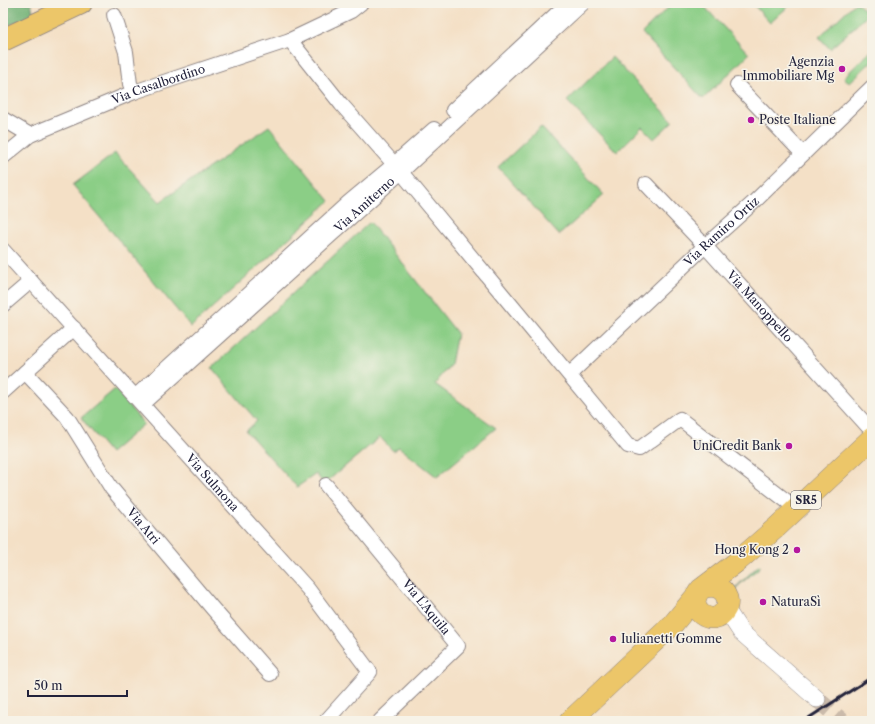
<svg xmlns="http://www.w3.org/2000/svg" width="875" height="724" viewBox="0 0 875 724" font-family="'Libre Caslon Text',serif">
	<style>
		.green { fill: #8bce86; stroke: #567860 }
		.forest { fill: #70b173; stroke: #496a57 }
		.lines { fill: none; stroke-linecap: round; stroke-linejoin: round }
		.tertiary-tunnel { stroke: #cabaaa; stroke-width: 17; stroke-dasharray: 17 8; stroke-linecap: butt }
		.minor-casing { stroke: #8b8180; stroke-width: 16 }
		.tertiary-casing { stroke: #8b8180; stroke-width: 18 }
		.primary-casing { stroke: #8b8180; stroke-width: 22 }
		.trunk-casing { stroke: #8b8180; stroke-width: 24 }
		.minor { stroke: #fff; stroke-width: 14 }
		.tertiary { stroke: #fff; stroke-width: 17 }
		.primary { stroke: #ecc669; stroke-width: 21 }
		.trunk { stroke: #ecc669; stroke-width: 22 }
		.rail { stroke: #22223b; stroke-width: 3 }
		.poi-dot { fill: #b5179e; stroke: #f7f3e8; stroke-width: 1.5 }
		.labels { text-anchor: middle; stroke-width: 3; stroke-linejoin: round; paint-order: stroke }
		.shield { fill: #f7f3e8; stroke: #62616f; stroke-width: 1 }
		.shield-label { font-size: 11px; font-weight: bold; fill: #22223b }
		.poi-label { font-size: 12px; fill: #22223b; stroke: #f7f3e8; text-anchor: end }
		.street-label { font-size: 12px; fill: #22223b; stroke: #f7f3e8 }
	</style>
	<rect width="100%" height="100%" fill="#f7f3e8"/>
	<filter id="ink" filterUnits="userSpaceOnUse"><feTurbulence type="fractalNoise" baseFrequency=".025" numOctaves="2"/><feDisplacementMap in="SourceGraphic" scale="8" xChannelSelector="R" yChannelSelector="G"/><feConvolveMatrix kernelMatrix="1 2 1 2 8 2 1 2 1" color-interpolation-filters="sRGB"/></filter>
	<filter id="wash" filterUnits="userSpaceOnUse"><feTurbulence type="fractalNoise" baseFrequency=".012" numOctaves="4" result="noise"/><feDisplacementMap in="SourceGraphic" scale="16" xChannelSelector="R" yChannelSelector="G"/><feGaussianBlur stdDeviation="0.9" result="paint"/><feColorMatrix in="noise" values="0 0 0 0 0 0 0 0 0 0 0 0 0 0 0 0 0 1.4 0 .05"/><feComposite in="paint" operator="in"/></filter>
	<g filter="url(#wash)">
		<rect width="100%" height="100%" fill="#f4e0c6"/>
		<path class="green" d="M673 3H701L749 54 703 99 642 33Z
			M752 3H792L770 23Z
			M855 3H857L869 14 830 49 819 37Z
			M872 50V61L849 83 844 77Z
			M612 57 673 121 654 139 642 127 617 152 567 101Z
			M269 126 330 201 191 327 73 185 115 153 160 202Z
			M541 127 604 195 559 235 498 167Z
			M370 222 457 333 451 364 435 384 496 428 437 477 399 447 393 451 380 437 324 484 316 474 297 487 246 431 257 421 212 368Z
			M115 389 144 424 110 453 81 418Z
			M759 565 761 566 738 586C733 595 738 611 743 619L742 620 737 613 735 588Z"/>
		<path class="forest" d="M3 3H31L34 15 3 28Z"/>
	</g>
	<g filter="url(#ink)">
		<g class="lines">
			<path class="tertiary-tunnel" d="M817 699 842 721"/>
			<g class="minor-casing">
				<g id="minor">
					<path d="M114 15 126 52 130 84 134 92"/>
					<path d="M290 40 351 11 361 3"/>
					<path d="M737 85 803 154"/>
					<path d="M453 110 568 3"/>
					<path d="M3 119 30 135"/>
					<path id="s1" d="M3 157 30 135 134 92 290 40 341 104 394 164"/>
					<path d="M401 172 628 446 639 449 680 419 797 509"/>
					<path id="s2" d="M646 184 705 246 872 431"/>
					<path id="s3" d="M3 250 308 589 370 672 326 721"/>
					<path d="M3 305 31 281"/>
					<path id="s4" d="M25 372 67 417 112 489 213 609 270 674"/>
					<path id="s5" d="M570 374 705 246 753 203 872 87"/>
					<path d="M3 392 74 328"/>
					<path d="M136 396 348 203 390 168 434 129"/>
					<path id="s6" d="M143 404 401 172 583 3"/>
					<path id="s7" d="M326 485 458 646 380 721"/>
				</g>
			</g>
			<g class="tertiary-casing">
				<path id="tertiary" d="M726 609 741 632 817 699"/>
			</g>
			<g class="primary-casing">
				<path id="primary" d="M701 589C711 584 723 586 727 598 728 602 727 607 725 610 714 630 682 609 701 589L738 561 777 527 872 438
					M570 721 673 624 696 596"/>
			</g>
			<g class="trunk-casing">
				<path id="trunk" d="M3 40 81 3"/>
			</g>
			<use href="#minor" class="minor"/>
			<use href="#tertiary" class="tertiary"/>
			<use href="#primary" class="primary"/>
			<use href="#trunk" class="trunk"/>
			<path class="rail" d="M804 721 872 677"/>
		</g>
	</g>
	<g class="poi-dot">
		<circle cx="842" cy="69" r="4"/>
		<circle cx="751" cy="120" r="4"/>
		<circle cx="789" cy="446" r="4"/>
		<circle cx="797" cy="550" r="4"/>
		<circle cx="763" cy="602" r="4"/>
		<circle cx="613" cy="639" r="4"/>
	</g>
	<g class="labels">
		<rect class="shield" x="791" y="491" width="30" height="18" rx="3"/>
		<g class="shield-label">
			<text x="806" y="504">SR5</text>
		</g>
		<g class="poi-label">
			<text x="834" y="66">Agenzia<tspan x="834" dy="14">Immobiliare Mg</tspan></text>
			<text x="759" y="124" text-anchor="start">Poste Italiane</text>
			<text x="781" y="450">UniCredit Bank</text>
			<text x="789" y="554">Hong Kong 2</text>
			<text x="771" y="606" text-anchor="start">NaturaSì</text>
			<text x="621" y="643" text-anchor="start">Iulianetti Gomme</text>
		</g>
		<g class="street-label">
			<text dy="4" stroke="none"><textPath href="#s1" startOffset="173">Via Casalbordino</textPath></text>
			<text dy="4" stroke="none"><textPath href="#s6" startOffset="298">Via Amiterno</textPath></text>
			<text dy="4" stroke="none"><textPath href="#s5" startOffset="208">Via Ramiro Ortiz</textPath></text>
			<text dy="4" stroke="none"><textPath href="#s2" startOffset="167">Via Manoppello</textPath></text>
			<text dy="4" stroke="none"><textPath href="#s3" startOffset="313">Via Sulmona</textPath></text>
			<text dy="4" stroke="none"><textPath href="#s4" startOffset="195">Via Atri</textPath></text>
			<text dy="4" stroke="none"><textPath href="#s7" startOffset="158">Via L'Aquila</textPath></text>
		</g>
	</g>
	<rect width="875" height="724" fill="none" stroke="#f7f3e8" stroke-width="16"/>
	<path d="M28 690v6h99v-6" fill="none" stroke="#22223b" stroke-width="2"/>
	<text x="34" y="690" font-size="12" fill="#22223b" stroke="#f7f3e8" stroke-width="3" paint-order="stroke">50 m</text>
</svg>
